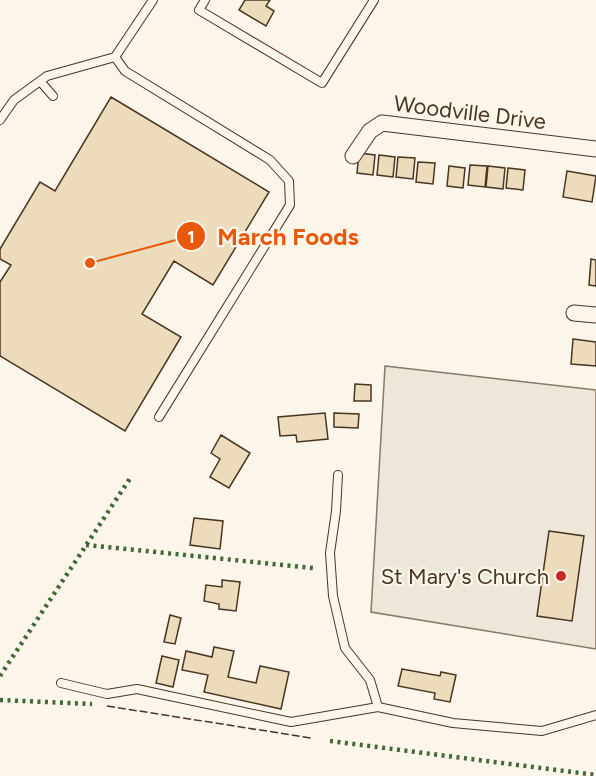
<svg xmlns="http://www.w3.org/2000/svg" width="596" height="776" viewBox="0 0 596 776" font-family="Figtree,sans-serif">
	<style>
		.green { fill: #ede6d9; stroke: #887966; stroke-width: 1.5 }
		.building { fill: #ecdcbc; stroke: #4a3520; stroke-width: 1.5 }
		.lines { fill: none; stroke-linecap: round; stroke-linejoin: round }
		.lane-casing { stroke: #4a3520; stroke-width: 10 }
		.street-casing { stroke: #4a3520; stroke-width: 17 }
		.lane { stroke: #fbf6e9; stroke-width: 8 }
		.street { stroke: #fbf6e9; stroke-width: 15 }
		.hedge { stroke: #436837; stroke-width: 4.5; stroke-dasharray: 3 4.5; stroke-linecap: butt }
		.fence { stroke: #4a3520; stroke-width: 1.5; stroke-dasharray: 8 3; stroke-linecap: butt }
		.poi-dot { fill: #c62828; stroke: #fbf6e9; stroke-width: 2 }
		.labels { text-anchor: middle; stroke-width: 4.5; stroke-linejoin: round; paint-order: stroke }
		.street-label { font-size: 22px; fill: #4a3520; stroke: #fbf6e9 }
		.poi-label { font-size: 22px; fill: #4a3520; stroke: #fbf6e9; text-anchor: end }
		.leader { fill: none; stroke: #e8590c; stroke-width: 2 }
		.callout-dot { fill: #e8590c; stroke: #fbf6e9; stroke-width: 2 }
		.mark-label { font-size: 18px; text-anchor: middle; font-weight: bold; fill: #fff }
		.callout-label { font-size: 24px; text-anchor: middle; font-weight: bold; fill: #e8590c; stroke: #fbf6e9; stroke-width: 4.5; stroke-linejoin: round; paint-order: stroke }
	</style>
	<rect width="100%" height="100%" fill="#fbf6e9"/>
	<path class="green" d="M385 366 596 390V649L371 612Z"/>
	<path class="building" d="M245 0H270L266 6 274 11 266 26 239 10Z
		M111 97 269 192 213 285 174 261 142 314 181 337 125 431 0 356V282L11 265 0 259V249L40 182 55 191Z
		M359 153 375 155 373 175 357 173Z
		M379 155 395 157 393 177 377 175Z
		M398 157 415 158 413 179 396 177Z
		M418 162 435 163 433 184 416 182Z
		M470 165 487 166 485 187 468 185Z
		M449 166 465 168 463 188 447 186Z
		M488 166 505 168 503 189 486 187Z
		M508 168 525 170 523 190 506 188Z
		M567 171 596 176 592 202 563 197Z
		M591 259 596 260V286L589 285Z
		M573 339 596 342V366L571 364Z
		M355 384 371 385V401H354Z
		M325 413 328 439 297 442 296 435 280 436 278 417Z
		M334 413 359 414 358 428 334 427Z
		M221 435 250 453 229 488 210 477 220 459 211 453Z
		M194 518 223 521 220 549 190 545Z
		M549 531 584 536 572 621 537 616Z
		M222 580 240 582 236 611 219 609V604L204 601 206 585 222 587Z
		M170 615 181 618 175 644 164 642Z
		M214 647 234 651 228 677 256 683 260 666 289 672 281 709 204 692 208 675 182 670 186 651 212 657Z
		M162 656 179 660 173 687 156 683Z
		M402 669 440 676 441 672 456 675 450 702 434 699 435 693 398 686Z"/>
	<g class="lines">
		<g class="lane-casing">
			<path id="lane" d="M205 0 199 10 322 83 374 0
				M115 57 125 71 270 160 289 181 290 205 159 417
				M40 81 53 96
				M0 120 14 100 47 76 115 57 153 0
				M338 475 336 511 330 553 333 596 345 648 370 680 378 707
				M61 683 107 694 137 689 291 722 378 707 453 723 542 731 596 715"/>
		</g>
		<g class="street-casing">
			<path id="street" d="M353 156 370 131 382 123 596 149
				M574 313 596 315"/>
		</g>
		<use href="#lane" class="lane"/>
		<use href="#street" class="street"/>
		<path class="hedge" d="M86 545 313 568
			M0 676 131 477
			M0 700 92 704
			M330 741 596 775"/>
		<path class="fence" d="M107 706 311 738"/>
	</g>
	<circle class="poi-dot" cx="561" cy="576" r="6"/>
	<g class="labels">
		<g class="street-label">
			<text transform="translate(470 112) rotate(7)" y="8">Woodville Drive</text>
		</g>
		<g class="poi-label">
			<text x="549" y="584">St Mary's Church</text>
		</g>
	</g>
	<path class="leader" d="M90 263L191 236"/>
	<g class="callout-dot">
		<circle cx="90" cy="263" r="6"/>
		<circle cx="191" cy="236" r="15"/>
	</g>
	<g class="mark-label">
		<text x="191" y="243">1</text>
	</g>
	<g class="callout-label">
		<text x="288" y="245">March Foods</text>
	</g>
</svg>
